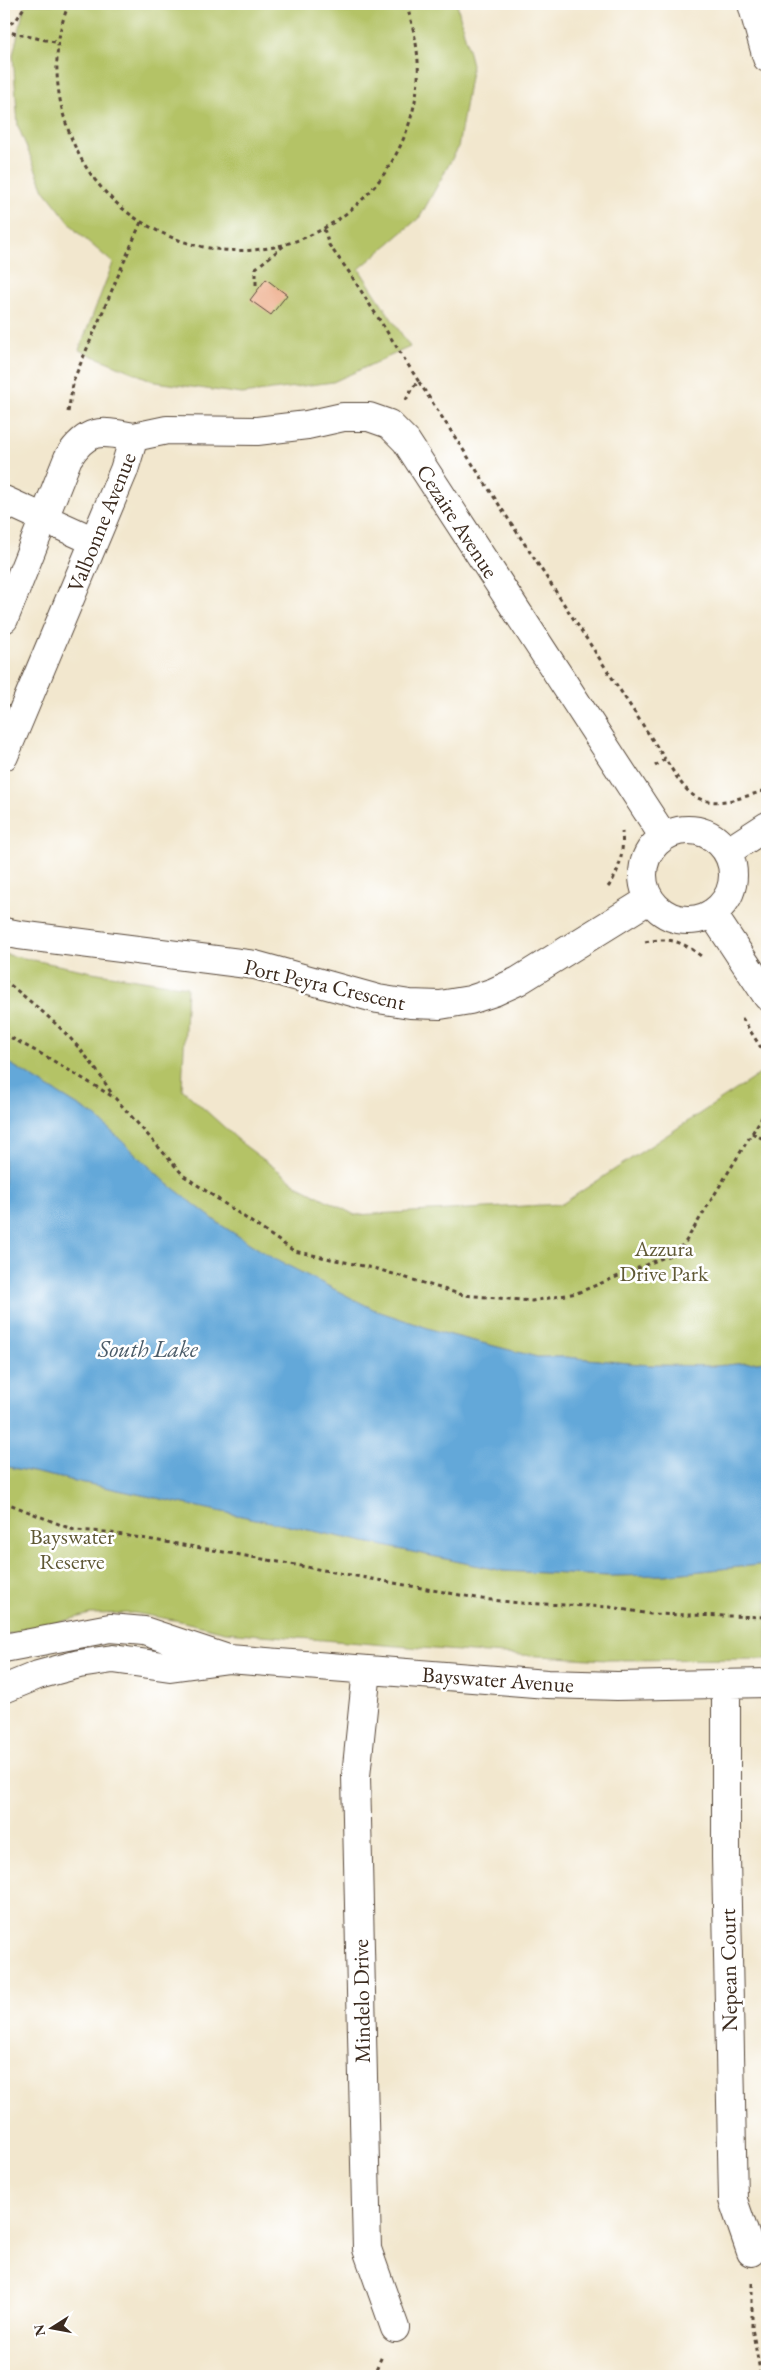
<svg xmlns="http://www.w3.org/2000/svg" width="771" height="2380" viewBox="0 0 771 2380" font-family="'EB Garamond',serif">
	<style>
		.green { fill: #b4c366; stroke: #787642 }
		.water { fill: #63a8d9; stroke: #4f697c }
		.building { fill: #edac89 }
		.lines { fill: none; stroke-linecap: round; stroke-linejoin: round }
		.minor-casing { stroke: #564638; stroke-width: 30 }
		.path { stroke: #564638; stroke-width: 3; stroke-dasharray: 4 4; stroke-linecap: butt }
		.minor { stroke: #fff; stroke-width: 28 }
		.labels { text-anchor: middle; stroke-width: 5; stroke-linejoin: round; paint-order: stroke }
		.street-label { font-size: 22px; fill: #3b2a1e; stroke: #fff }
		.park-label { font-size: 22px; fill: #5f5834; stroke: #fff }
		.water-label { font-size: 24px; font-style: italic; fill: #4b5c69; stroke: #fff }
	</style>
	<rect width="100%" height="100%" fill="#fff"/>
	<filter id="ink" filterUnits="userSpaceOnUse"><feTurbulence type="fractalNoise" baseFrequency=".02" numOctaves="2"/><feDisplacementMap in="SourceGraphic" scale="10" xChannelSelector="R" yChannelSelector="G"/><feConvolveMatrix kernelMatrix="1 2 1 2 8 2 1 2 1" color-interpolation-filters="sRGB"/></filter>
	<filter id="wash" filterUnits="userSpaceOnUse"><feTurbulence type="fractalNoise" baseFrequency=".0096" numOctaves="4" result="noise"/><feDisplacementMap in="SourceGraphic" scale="20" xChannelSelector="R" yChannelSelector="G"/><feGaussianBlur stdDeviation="1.12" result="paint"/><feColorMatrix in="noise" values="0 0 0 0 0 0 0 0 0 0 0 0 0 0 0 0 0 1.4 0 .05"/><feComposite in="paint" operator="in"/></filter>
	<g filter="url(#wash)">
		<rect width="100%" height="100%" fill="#f2e7ce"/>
		<path class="green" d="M25 4H457L472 65 458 148 420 217 359 269 410 347 333 382 242 394 156 382 79 350 113 263 77 232 44 190 18 126 13 55Z
			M4 954 92 972 187 987 182 1089 244 1145 299 1186 355 1215 562 1204 766 1070 767 1072V1361L716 1366 649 1365 566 1357H537L443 1333 377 1311 271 1257 221 1225 168 1184 95 1116 4 1060Z
			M4 1466 503 1571 610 1576 664 1575 767 1564V1659L607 1660 471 1652 225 1632 180 1621 134 1613 90 1614 16 1634 4 1633Z"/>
		<path class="water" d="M4 1060 95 1116 168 1184 221 1225 271 1257 377 1311 443 1333 537 1357H566L649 1365 716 1366 767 1361V1564L664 1575 610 1576 503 1571 4 1466Z"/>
		<g id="blocks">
			<path class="building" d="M266 279 287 295 271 315 250 300Z"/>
		</g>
	</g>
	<g filter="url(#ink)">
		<use href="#blocks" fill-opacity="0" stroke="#564638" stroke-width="1"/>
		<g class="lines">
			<g class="minor-casing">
				<path id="minor" d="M752 4 767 58
					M134 437 167 430 257 431 307 425 343 417H369L389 424 406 441 664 837
					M4 500 94 541
					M4 619 68 458C88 427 101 431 134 437L124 470 4 756
					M643 875a45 45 0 1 1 90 0a45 45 0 1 1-90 0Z
					M727 852 767 826
					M712 913 767 996
					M4 932 19 935 255 965 378 999 410 1004 440 1005 470 1000 494 992 518 981 650 899
					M4 1648 110 1628 144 1631 225 1658
					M367 1670 356 1776 367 2249 395 2328
					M726 1684V1857L733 2200 751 2252
					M4 1689 38 1675 79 1664 113 1659 170 1667 229 1659 547 1684 617 1686 767 1683"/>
			</g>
			<path class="path" d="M69 4C52 42 54 91 68 129 83 173 113 208 154 229 269 290 400 215 417 89 421 60 415 31 406 4
				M4 28 17 19 26 4
				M4 31 59 43
				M324 229 329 245 349 272 419 382 412 388 406 400
				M256 285V268L286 244
				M419 382 665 759
				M68 412 74 379 141 222
				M655 766 665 759C672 769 679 782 688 791 709 812 743 797 766 790L767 791
				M608 887C620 872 624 850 622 832
				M645 942C669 937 682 941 701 956
				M4 980C50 1017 83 1044 113 1096
				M742 1018 767 1057
				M4 1034 47 1057 115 1098 184 1176 294 1251 377 1269 463 1295 532 1301 577 1293 675 1253 686 1241 767 1109
				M752 1133 767 1141
				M4 1502 74 1530 105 1532 213 1550 482 1599 520 1603 610 1607 650 1614 767 1617
				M752 2283V2328L761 2376
				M373 2376 382 2356"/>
			<use href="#minor" class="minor"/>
		</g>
	</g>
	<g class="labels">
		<g class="street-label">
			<text transform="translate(458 521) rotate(57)" y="8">Cezaire Avenue</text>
			<text transform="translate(101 522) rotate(-68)" y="8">Valbonne Avenue</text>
			<text transform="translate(325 984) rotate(13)" y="8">Port Peyra Crescent</text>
			<text transform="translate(498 1679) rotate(4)" y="8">Bayswater Avenue</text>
			<text transform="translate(728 1970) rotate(-91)" y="8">Nepean Court</text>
			<text transform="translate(361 2001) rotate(-91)" y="8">Mindelo Drive</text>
		</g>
		<g class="park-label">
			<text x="664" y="1256">Azzura<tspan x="664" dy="25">Drive Park</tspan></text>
			<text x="72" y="1544">Bayswater<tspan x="72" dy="25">Reserve</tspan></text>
		</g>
		<g class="water-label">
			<text x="148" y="1357">South Lake</text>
		</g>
	</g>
	<rect width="771" height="2380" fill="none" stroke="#fff" stroke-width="20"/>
	<g transform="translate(52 2328) rotate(259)" stroke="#ffffff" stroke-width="4" paint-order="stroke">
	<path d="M0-4L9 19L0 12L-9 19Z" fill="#3b2a1e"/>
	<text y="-8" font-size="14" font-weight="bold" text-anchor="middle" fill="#3b2a1e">N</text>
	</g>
</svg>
